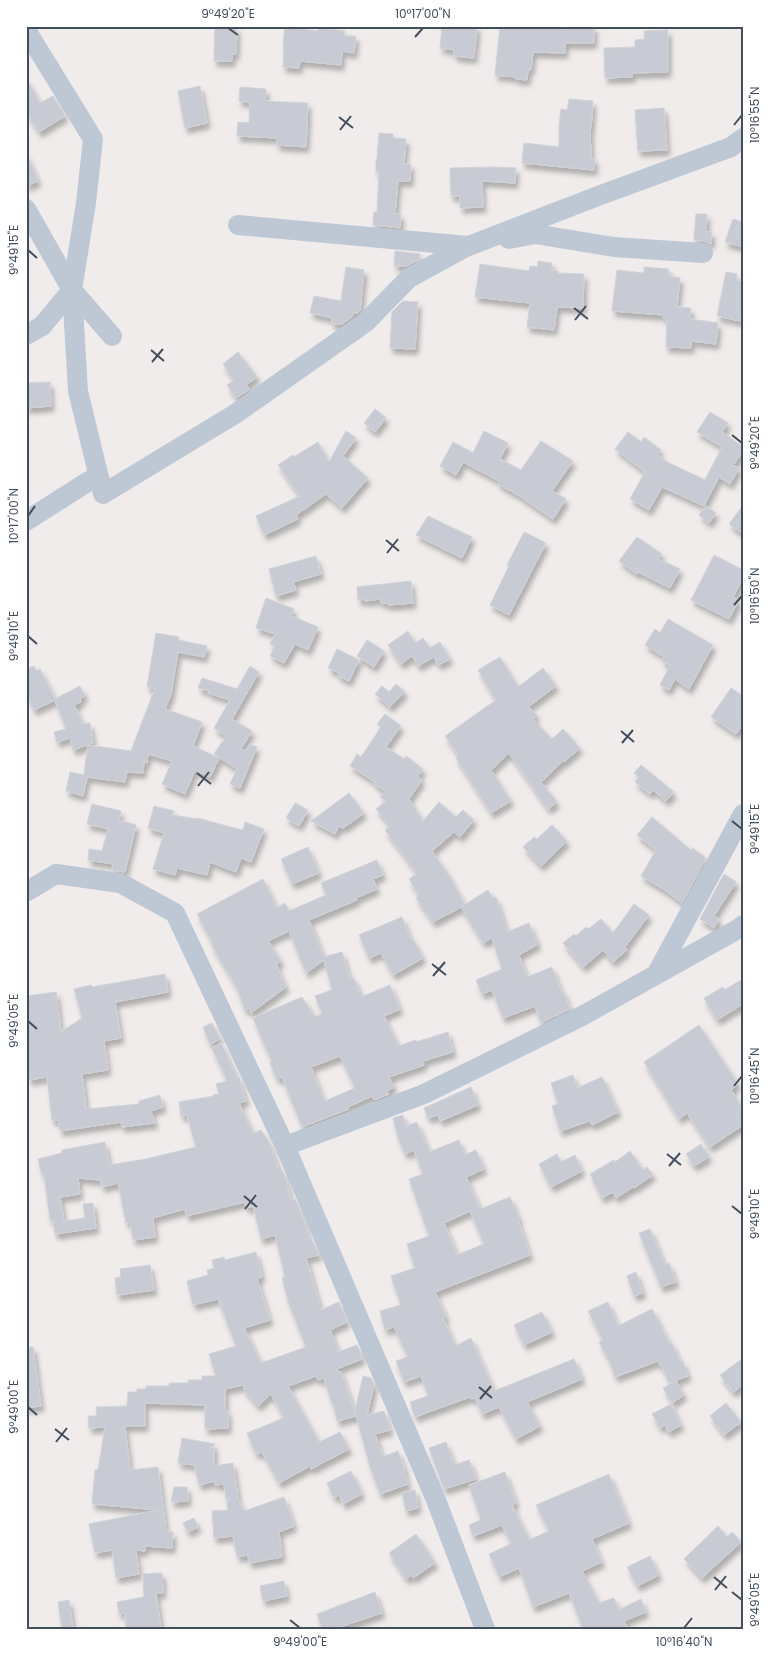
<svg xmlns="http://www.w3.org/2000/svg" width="769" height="1655" viewBox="0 0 769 1655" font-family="Poppins,sans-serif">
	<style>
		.building { fill: #c8cbd3; stroke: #d0d2d9; fill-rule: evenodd; filter: url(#shadow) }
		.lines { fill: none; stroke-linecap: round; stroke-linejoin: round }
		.minor { stroke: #bec8d4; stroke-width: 20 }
		.ticks { fill: none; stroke: #434e5c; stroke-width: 2 }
		.neatline { fill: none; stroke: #434e5c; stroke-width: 2 }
		.ticks-label { font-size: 12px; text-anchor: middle; fill: #434e5c }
	</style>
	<defs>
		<filter id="shadow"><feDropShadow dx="3" dy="5.5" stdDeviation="2.5" flood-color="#0004"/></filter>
	</defs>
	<rect width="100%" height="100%" fill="#f0ecec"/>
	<path class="building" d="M442 26H477L474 58 454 56V50L440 48Z
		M500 26H546V28L569 29V26H594V43H565V53L533 52 531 70H528L527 80 516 79V77L495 75Z
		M215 27 237 28 236 54H232V61H214Z
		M285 27 318 31 319 28 345 31 344 36H356L354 53 342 51 341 65 300 61 299 68 283 67 284 45H283Z
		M668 30V72L632 73V77L605 78 604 48 635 47V40L645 39 644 31Z
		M26 78 40 103 53 96 65 116 39 132 26 112Z
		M200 86 207 123 185 128 178 91Z
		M240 87 266 89 265 101 308 103 306 147 277 145V138L237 136 238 122 249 123 250 102 239 101Z
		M569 99 593 101 591 129H590L591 159H595L594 170 522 163 524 143 559 147V126L561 109 567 110Z
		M664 108 667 150 638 151 635 110Z
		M379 133 393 134V138L406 139 404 164H411L410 181H398L395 214H401L400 228 373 225 374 212H377L379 172H376V160H377Z
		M26 153 38 181 26 186Z
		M493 167 516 168 515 183 482 181 483 207 460 208V196H451L450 168Z
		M696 214H707L706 232H712L711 244 704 241 694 240Z
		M733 219 743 222V247L725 242Z
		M395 251 420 254V259L406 266H394Z
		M538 261 552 263 551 270 558 271V273L584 274 583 308 557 307 554 330 527 327 530 303 475 297 480 264 529 271 530 266 538 267Z
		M346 267 364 270 360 311 357 313H353V316L342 324H332V318L310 313 314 296 341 301Z
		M644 267 669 269 668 276 680 278 677 307 691 308 690 319 718 323 716 344 691 341V348L666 347 667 319 663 318 664 315 612 311 617 270 644 273Z
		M726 272 737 274 736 280 743 282V308L740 321 717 316Z
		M403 301 418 302 415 349 390 348 392 312Z
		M238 352 257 377 246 385 250 389 236 398 227 385 234 380 223 364Z
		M50 382 51 406 26 408V383Z
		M375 409 386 418 375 432 364 423Z
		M710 412 728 423 722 432 743 447V452L733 465 739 468 730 484 719 477 704 506 662 487 649 510 630 499 645 472 615 449 628 432 641 442 644 437 661 450 657 454 667 462 705 480 722 447 697 432Z
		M346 431 356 438 343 456 368 478 342 508 326 494 296 515 298 519 264 535 256 516 300 496 278 465 293 455 294 457 318 442 329 462Z
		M484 431 508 443 500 459 521 470 541 441 573 461 552 491 566 499 553 519 518 495 498 484 499 481 463 462 456 475 440 466 453 442 473 453Z
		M743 505V534L729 524Z
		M706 506 716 513 709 523 699 515Z
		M428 516 472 537 462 558 416 535Z
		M524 532 546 543 509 615 490 605 509 566 507 565Z
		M637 537 662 554 658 559 680 569 670 588 638 572 637 574 619 561Z
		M714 555 743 570V578L733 597 739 600 729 619 691 600Z
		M316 556 321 574 293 582 296 590 276 596 269 569Z
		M411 581 413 603 388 605V603H381L380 599 365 601V599L358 600 357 587Z
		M266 598 294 609 291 616 318 627 308 650 295 644 284 663 270 656 275 646 270 644 275 634 256 628Z
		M668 619 713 645 689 689 675 679 669 690 660 685 670 665 662 661 664 657 645 645 655 629 660 633Z
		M408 631 415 643 423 638 430 648 440 642 450 659 438 665 434 657 418 666 412 656 401 664 388 645Z
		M156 633 179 637 178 640 207 646 204 657 178 652 171 694 165 709 202 722 193 746 219 758 210 777 195 770 185 794 162 784 172 761 148 754 147 763 144 762 143 773 127 772 125 782 87 777 83 796 66 791 70 772 84 775 88 745 131 751 155 688 147 687Z
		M367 640 384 651 374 667 357 656Z
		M337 649 359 660 349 681 338 676 339 673 328 668Z
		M500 657 518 687 543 668 556 686 528 707 537 715 533 719 552 739 563 729 580 748 564 762 563 761 541 782 557 802 548 809 509 753 491 770 511 801 491 813 456 758 459 756 445 736 496 700 478 670Z
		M34 666 36 671 40 669 55 699 80 686 85 696 80 699 81 702 74 705 83 724 90 723 93 743 73 750 70 738 57 742 54 732 66 729 55 700 34 710 26 694V669Z
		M250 666 259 672 232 719 252 731 241 749 246 751 250 744 257 747 240 788 230 784 237 769 214 754 226 736 214 728 230 700 208 693 209 691 198 688 202 678 237 689Z
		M396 684 405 692 390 707 375 694 382 686 389 692Z
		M731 688 743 696V724L736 734 711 717Z
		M385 714 401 726 386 747 404 759 406 756 423 769 418 776 422 780 409 799 423 821 439 802 456 817 463 810 474 820 460 837 454 832 432 851 450 877 465 905 433 922 416 898 419 895 409 879 417 873 385 830 391 826 376 809 386 801 380 797 385 791 374 784 375 782 350 766 357 754 361 757 381 727 377 724Z
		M641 765 674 792 666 801 653 790 650 794 635 782 639 777 634 773Z
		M349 793 364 813 343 828 339 826 335 834 311 821Z
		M295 803 308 810 299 826 286 818Z
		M92 804 121 811 119 820 136 825 125 872 112 870 113 864 88 860 89 849 102 851 108 829 87 824Z
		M154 806 174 811 172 815 197 819 198 818 234 828 243 830 245 822 264 829 251 862 241 858 236 872 210 862 207 875 177 868 175 875 153 869 164 833 148 828Z
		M652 817 691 850 693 848 706 858 682 903 666 891 641 876 656 850 637 835Z
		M552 825 567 841 541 866 523 847 534 837 537 839Z
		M308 847 319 873 292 884 281 859Z
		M377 860 383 875 373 879 377 889 356 898 357 900 309 920 324 957 342 952 350 979 354 978 361 997 390 985 400 1009 384 1016 398 1046 416 1040V1042L448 1032 453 1052 423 1061 424 1065 389 1077 394 1087 387 1091 389 1094 374 1100 372 1096 348 1107 349 1109 302 1127 282 1077 277 1079 270 1063 272 1062 253 1018 302 997 315 1017 322 1014 315 996 332 990 324 960 306 973 289 931 268 941 281 961 276 964 286 987 251 1013 249 1008 245 1010 236 986 212 946 214 945 197 914 263 879 277 908 285 903 289 911 326 895 321 883ZM340 1056 355 1088 325 1101 320 1091 311 1067Z
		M724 874 736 882 714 916 719 919 714 928 700 919Z
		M488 890 493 898 496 897 507 932 529 923 538 944 519 955 527 977 552 967 561 991H563L570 1009 541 1023 535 1006 503 1018 492 990 482 994 476 980 502 969 492 938 483 943 461 907Z
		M634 904 649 915 625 947 627 950 613 962 603 950 583 967 563 943 574 934 576 936 586 927 588 929 601 919 613 933Z
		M402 917 411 940 413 939 423 958 393 975 381 953 369 958 359 935Z
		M165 974 168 992 115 1002 121 1038 104 1041 108 1070 82 1074 86 1109 139 1104V1101L160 1095 163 1107 151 1111 155 1123 122 1127 121 1122 60 1131 59 1120H52L47 1077 29 1080 26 1059V996L56 992 61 1032 82 1018 74 989 91 985 92 987Z
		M743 979V1004L717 1020 704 998 723 987 724 990Z
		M212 1023 220 1039 210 1044 203 1027Z
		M699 1025 738 1084 731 1090 743 1109V1125L710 1147 687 1113 679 1119 644 1062Z
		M221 1043 237 1078 239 1077 246 1101 239 1103 253 1134 261 1130 270 1144 279 1171 282 1170 286 1180 291 1200 295 1199 304 1221 309 1239 311 1238 319 1255 306 1258 321 1310 339 1302 347 1322 330 1330 338 1352 357 1345 360 1351 362 1359 334 1370 341 1372 356 1416 337 1421 333 1403 332 1404 324 1378 318 1380 316 1376 288 1386 319 1442 340 1432 349 1449 311 1469 310 1466 279 1483 262 1452 256 1454 247 1433 284 1418 271 1394 258 1406 245 1391 243 1385 225 1389V1411H228V1428L205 1429V1405L145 1403V1426H125L130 1470 158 1467 166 1532H173L172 1548 145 1546V1551L136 1550 139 1574 116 1578 112 1550 95 1553 89 1524 158 1510 92 1504 95 1470H98L105 1427 89 1428 88 1416H97L96 1407 127 1406 128 1392H137V1389H146V1386H169V1383H188V1380H202V1376H216L209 1354 236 1346 218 1299 193 1305 187 1281 208 1275 207 1270 214 1268 212 1260 224 1257 225 1260 256 1252 262 1277 257 1279 270 1320 244 1328 261 1363 306 1347 289 1304 282 1278 285 1277 275 1235 261 1239 253 1206 246 1208 245 1202 186 1216 185 1209 153 1218 155 1237 133 1240 130 1222 126 1223 118 1183 102 1187 100 1180 78 1178 80 1194 60 1197 64 1221 85 1218 83 1204 93 1203 96 1228 55 1234 53 1219 50 1220 44 1175H42L38 1159 62 1153V1150L105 1142 109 1165 146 1159 196 1147 187 1115 181 1116 179 1102 214 1096 213 1095 219 1094 216 1084 227 1081 212 1048Z
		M573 1075 577 1088 602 1077 618 1112 592 1125 590 1121 560 1131 552 1106 558 1104 551 1083Z
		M471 1087 478 1105 440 1121 438 1115 428 1118 424 1108Z
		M403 1115 406 1126 417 1122 429 1152 459 1140 465 1155 476 1150 484 1169 466 1177 480 1209 510 1197 519 1219 518 1220 530 1255 435 1292 446 1317 443 1318 455 1346 471 1338 494 1391 574 1359 582 1379 527 1402 540 1426 516 1439 499 1407 482 1414 475 1398 471 1399 470 1397 415 1417 410 1402 428 1396 421 1376 404 1382 396 1361 408 1357 394 1327 385 1330 380 1311 401 1305 391 1276 415 1268 407 1244 429 1236 409 1179 423 1174 414 1150 405 1154 398 1138 393 1118ZM470 1211 484 1244 457 1255 444 1223Z
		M701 1144 709 1157 694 1166 686 1154Z
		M630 1151 643 1170 647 1167 653 1175 634 1188 633 1187 616 1198 613 1192 602 1198 590 1174 614 1160 615 1162Z
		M557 1154 561 1162 575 1155 582 1171 551 1187 539 1164Z
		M650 1229 665 1265 669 1263 676 1282 661 1287 639 1233Z
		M150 1265 154 1290 117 1295 115 1278 121 1277 120 1269Z
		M636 1272 643 1293 634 1296 627 1276Z
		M608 1302 618 1326 652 1309 670 1344 672 1343 680 1362 683 1361 688 1376 669 1383 662 1366 661 1367 658 1361 615 1377 610 1362 599 1342 603 1340 588 1311Z
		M542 1312 552 1332 524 1345 514 1325Z
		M26 1347H33L41 1406 26 1408Z
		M743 1358V1385L733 1392 720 1375Z
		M363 1376 371 1378 374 1385 367 1415 384 1411 390 1430 375 1434 382 1457 398 1451 405 1470 404 1471 408 1484 380 1494 370 1467 355 1411Z
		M676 1381 684 1395 672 1403 663 1388Z
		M726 1403 741 1422 724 1435 710 1416Z
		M671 1404 681 1425 668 1432 665 1425 660 1428 652 1414Z
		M182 1438 215 1444 209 1449 214 1447V1466L233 1463 238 1499 244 1511 284 1497 294 1526 279 1532 282 1557 249 1563 248 1555 237 1557 233 1536 214 1538 212 1511 228 1510 227 1501 231 1499H226L224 1484 215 1485V1481L199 1485 194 1465 178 1463Z
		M446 1442 454 1465 469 1460 476 1479 444 1489 429 1448Z
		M351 1471 362 1494 343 1504 339 1495 334 1498 327 1483Z
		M505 1472 516 1503 512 1505 529 1540 549 1531 536 1505 609 1474 629 1523 592 1539 602 1562 582 1571 599 1603 614 1598 618 1610 641 1599 646 1612 624 1621 628 1629H583L569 1593 533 1607 519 1568 499 1577 489 1554 511 1544 502 1525 473 1536 469 1525 481 1520 469 1485Z
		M174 1487H187L188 1501 171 1502Z
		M415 1490 418 1508 406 1511 402 1493Z
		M194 1518 198 1527 188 1532 183 1523Z
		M718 1526 727 1537 732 1532 741 1542 702 1578 684 1559Z
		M416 1534 435 1563 413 1578 412 1575 406 1579 389 1553Z
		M650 1556 659 1575 637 1586 627 1567Z
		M162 1573 163 1593H156L161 1629H126L125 1613 119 1614 117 1602 144 1597 143 1574Z
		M284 1581 287 1596 263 1601 260 1586Z
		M375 1592 382 1613 334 1629H322L317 1614Z
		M69 1600 73 1629H62L58 1602Z"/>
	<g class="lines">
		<path class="minor" d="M26 30 93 139 86 203 72 290 78 391 103 494 235 414 366 322 409 278 466 247 598 196 731 147 743 138
			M26 209 72 290 112 336
			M238 225 468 246
			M509 239 535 234 614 247 703 253
			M26 335 42 326 72 290
			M26 521 89 481 99 477
			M26 892 56 874 120 883 175 913 285 1146 436 1500 485 1629
			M656 975 743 814
			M285 1146 424 1094 582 1016 738 929 743 925"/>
	</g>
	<path class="ticks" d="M228 28 238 35M415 37 423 28M339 117 353 128M734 125 742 115M340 130 351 116M28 250 37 258M574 308 588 319M575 320 586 306M151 350 164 361M152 362 163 349M732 435 742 443M28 516 35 506M386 540 399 551M387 553 398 539M734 605 742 596M28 636 37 644M621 731 634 742M622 743 633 730M197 773 211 784M198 786 209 772M732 821 742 829M432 964 446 975M433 976 445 962M28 1021 37 1029M734 1086 742 1076M667 1154 681 1165M669 1166 680 1153M244 1196 257 1207M732 1206 742 1214M245 1209 256 1195M479 1387 492 1398M480 1399 491 1386M28 1407 37 1415M55 1429 69 1440M56 1442 67 1428M714 1577 727 1588M715 1590 726 1576M732 1592 742 1600M290 1620 300 1628M684 1628 692 1618"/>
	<rect width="769" height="1655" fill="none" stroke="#ffffff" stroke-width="55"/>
	<rect x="28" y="28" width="714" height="1600" class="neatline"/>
	<g class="ticks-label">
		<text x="228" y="18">9°49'20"E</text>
		<text x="423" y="18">10°17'00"N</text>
		<text transform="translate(755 115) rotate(-90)" y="4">10°16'55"N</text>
		<text transform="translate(14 250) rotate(-90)" y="4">9°49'15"E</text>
		<text transform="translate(755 443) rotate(-90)" y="4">9°49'20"E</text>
		<text transform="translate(14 516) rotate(-90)" y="4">10°17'00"N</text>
		<text transform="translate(755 596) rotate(-90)" y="4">10°16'50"N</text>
		<text transform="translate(14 636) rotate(-90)" y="4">9°49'10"E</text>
		<text transform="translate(755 829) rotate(-90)" y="4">9°49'15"E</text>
		<text transform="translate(14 1021) rotate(-90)" y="4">9°49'05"E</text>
		<text transform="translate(755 1076) rotate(-90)" y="4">10°16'45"N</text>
		<text transform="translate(755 1214) rotate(-90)" y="4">9°49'10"E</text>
		<text transform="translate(14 1407) rotate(-90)" y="4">9°49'00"E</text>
		<text transform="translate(755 1600) rotate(-90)" y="4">9°49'05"E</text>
		<text x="300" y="1646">9°49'00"E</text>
		<text x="684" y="1646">10°16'40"N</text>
	</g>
</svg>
